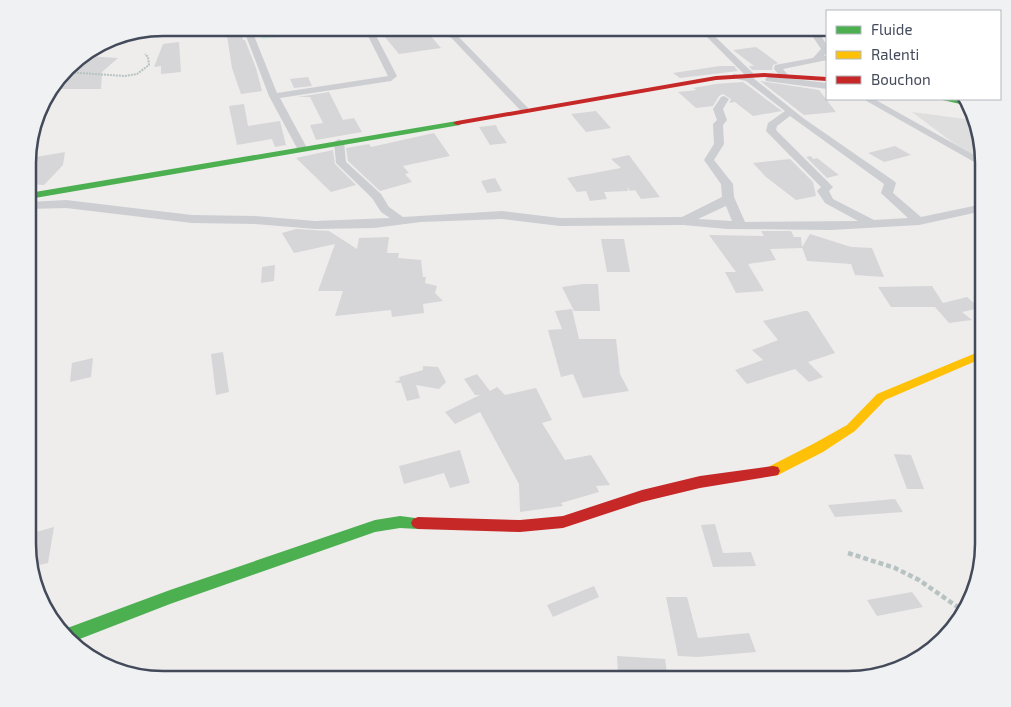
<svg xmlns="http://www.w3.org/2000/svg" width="1011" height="707" viewBox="0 0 1011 707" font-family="'Exo 2',sans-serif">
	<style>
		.education { fill: #dfdede }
		.green { fill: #cfefe1 }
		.building { fill: #d6d6d8 }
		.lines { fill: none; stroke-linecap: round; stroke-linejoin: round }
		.path-far1 { stroke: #b7c3c2; stroke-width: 2; stroke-dasharray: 2 1; stroke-linecap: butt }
		.path { stroke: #b7c3c2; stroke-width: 4.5; stroke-dasharray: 5 3; stroke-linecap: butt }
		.street { fill: #ccced2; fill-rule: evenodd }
		.fast { fill: #4caf50; fill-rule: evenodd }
		.slow { fill: #ffc107; fill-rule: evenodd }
		.jam { fill: #c62828; fill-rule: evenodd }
		.rim { fill: none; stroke: #434a5a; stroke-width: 2.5 }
	</style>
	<rect width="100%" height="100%" fill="#eeedec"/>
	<path class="education" d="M912 112 973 120 983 161 952 142Z"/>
	<path class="green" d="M257 28H353L262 39Z"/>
	<path class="building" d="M241 28 243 40H245L256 68 262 91 241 94 232 68 226 29Z
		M401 28H424L441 48 399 54 380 31Z
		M179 42 181 72 161 74V66L154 67 163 44Z
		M756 47 778 63 773 65 772 70H752L749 66H754L733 50Z
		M87 56 118 58 102 72 101 89H51L68 68Z
		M720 66H734L738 71 680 78 673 73Z
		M308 77 312 86 294 88 290 79Z
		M760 81 819 90 836 112 804 115Z
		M743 82 782 111 753 116 735 102 729 103 731 99 723 94 719 96 713 106 696 108 678 92 697 90 693 88 716 84Z
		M329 92 343 120 354 118 362 132 316 140 310 125 323 123 310 97H298Z
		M244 104 248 126 280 121 286 145 275 147 272 139 237 145 229 106Z
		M596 111 611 128 586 132 571 114Z
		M496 125 498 130 507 143 490 145 479 127Z
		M434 133 450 156 403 166 409 173 405 174 412 182 380 191 348 161 346 148 369 144 371 147Z
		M895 146 911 155 884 162 868 153Z
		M333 150 335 164 356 185 331 192 296 158Z
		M65 152 63 165 44 185 29 184 30 158Z
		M629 155 660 197 641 199 635 190 630 191 627 187 628 191 604 192 607 199 590 201 586 191 577 192 567 178 621 168 611 159Z
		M811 156 813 159 817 158 839 175 827 178 806 157Z
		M790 159 813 182 816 196 796 200 766 177 753 163Z
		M495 178 502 191 487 193 481 181Z
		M296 229 329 231 357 249 359 238 389 237 387 253H399L398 258 421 260 423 277H426L425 283 437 286 435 293 443 301 423 304 424 313 392 317 391 310 335 316 343 291H318L335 244 294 253 282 233Z
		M761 231H791L794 237H801L802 248 770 249 776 260 748 264 764 291 736 293 725 272H736L709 235 764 236Z
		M810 234 851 247 872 248 884 277 855 275 851 264 807 261 802 247Z
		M601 239H624L630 272H607Z
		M275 265 274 281 261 283 262 267Z
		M583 284H598L600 311H574L562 287Z
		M932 286 943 303 967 297 980 308 962 312 972 320 949 323 935 307H891L878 287Z
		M572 309 579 339H616L620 374 629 391 583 398 573 374 561 377 548 330 562 329 555 311Z
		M804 311H808L835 353 808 362 823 377 809 382 795 369 747 384 735 370 763 360 752 350 778 340 763 321Z
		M223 352 229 392 216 395 211 354Z
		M93 358 91 377 70 382 72 363Z
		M423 366 438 367 446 382 439 389 416 385 420 398 407 401 401 383 394 382 400 380 399 377 423 370Z
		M477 374 490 391 497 387 505 395 536 388 552 420 542 423 565 460 591 455 610 485 596 486 599 492 561 503 563 506 520 512 519 484 480 412 455 424 445 412 480 395H475L464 379Z
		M460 450 470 483 450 488 444 473 404 484 399 466Z
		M894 454 911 455 924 489H907Z
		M895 499 903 512 835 517 828 505Z
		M715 524 723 553 751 552 756 566 713 567 701 525Z
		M54 527 48 563 31 567 29 534Z
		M594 586 599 597 553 617 547 605Z
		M912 592 923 607 877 616 867 600Z
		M666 597H687L698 638 749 633 756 652 698 657 678 656Z
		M617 656 665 659 667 673 618 671Z"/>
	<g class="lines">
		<path class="path-far1" d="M65 72 125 76 137 74 149 65 148 57 145 54"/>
		<path class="path" d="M848 553 895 568 919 580 962 610"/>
		<path class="street" d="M243 28H251L277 93 388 76 364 28H372L397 76 391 81 280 98 307 148 306 150H298L269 96Z
			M442 28H450L528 108V112H522Z
			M698 28H706L753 73 752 77 803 118 894 181 896 183 893 193 921 217 983 204V211L919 225 831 230 727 229 683 225 560 226 502 219 421 222 374 228 315 229 255 224 192 223 66 208 29 209V202L66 200 192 215 255 216 315 221 390 218 381 212 372 198 336 163 334 142 339 139 344 142 346 162 381 194 389 207 403 217 502 211 560 218 682 217 722 197 721 184 704 160 714 144 713 124 717 120 713 109 721 97 724 96 729 99 723 109 727 120 723 125 724 144 714 160 733 184 734 197 745 222 858 221 825 203 817 191 821 187 766 131 768 123 785 111 746 81 733 78V74L746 76ZM790 116 884 184 881 193 883 195 908 218 874 220 833 199 829 191 833 187 776 130 777 126ZM726 206 732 221 698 219Z
			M807 28H815C821 37 832 46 824 56H827V60L783 69 788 75 781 77 774 69 775 65 813 58 821 49Z
			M769 76 827 83V89L766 81 765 79Z
			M863 99H874L983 160V167Z"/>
		<path class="fast" d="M938 99H952L967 102 969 106Z
			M457 121 461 123 460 125 29 199V193Z
			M400 516 423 519 425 523 423 527 418 529 400 528 375 532 170 604 72 642 62 630 170 590 375 520Z"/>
		<path class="slow" d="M983 350V358L885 400 855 431 823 452 778 475 773 476 768 475 766 471 768 467 813 444 847 425 877 394Z"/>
		<path class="jam" d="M764 73 827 77V81L764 77 716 80 457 125 453 123 457 121 716 76Z
			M773 466 778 467 780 471 778 475 773 476 700 488 642 502 563 528 520 532 418 529 413 527 411 523 413 519 418 517 520 520 563 516 642 490 700 476Z"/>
	</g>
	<path d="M0 0H1011V707H0ZM163 36H848A127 127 0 0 1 975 163V544A127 127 0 0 1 848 671H163A127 127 0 0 1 36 544V163A127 127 0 0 1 163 36Z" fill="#f0f1f2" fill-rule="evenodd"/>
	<path class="rim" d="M163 36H848A127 127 0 0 1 975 163V544A127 127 0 0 1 848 671H163A127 127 0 0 1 36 544V163A127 127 0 0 1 163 36Z"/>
	<rect x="826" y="10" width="175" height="90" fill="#ffffff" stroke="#b4b7bd"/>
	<rect x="836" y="26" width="25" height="8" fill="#4caf50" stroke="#b4b7bd"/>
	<text x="871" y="35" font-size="15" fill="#434a5a">Fluide</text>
	<rect x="836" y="51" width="25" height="8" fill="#ffc107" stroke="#b4b7bd"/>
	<text x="871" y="60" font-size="15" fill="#434a5a">Ralenti</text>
	<rect x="836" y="76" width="25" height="8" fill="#c62828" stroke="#b4b7bd"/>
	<text x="871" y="85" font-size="15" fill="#434a5a">Bouchon</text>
</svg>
